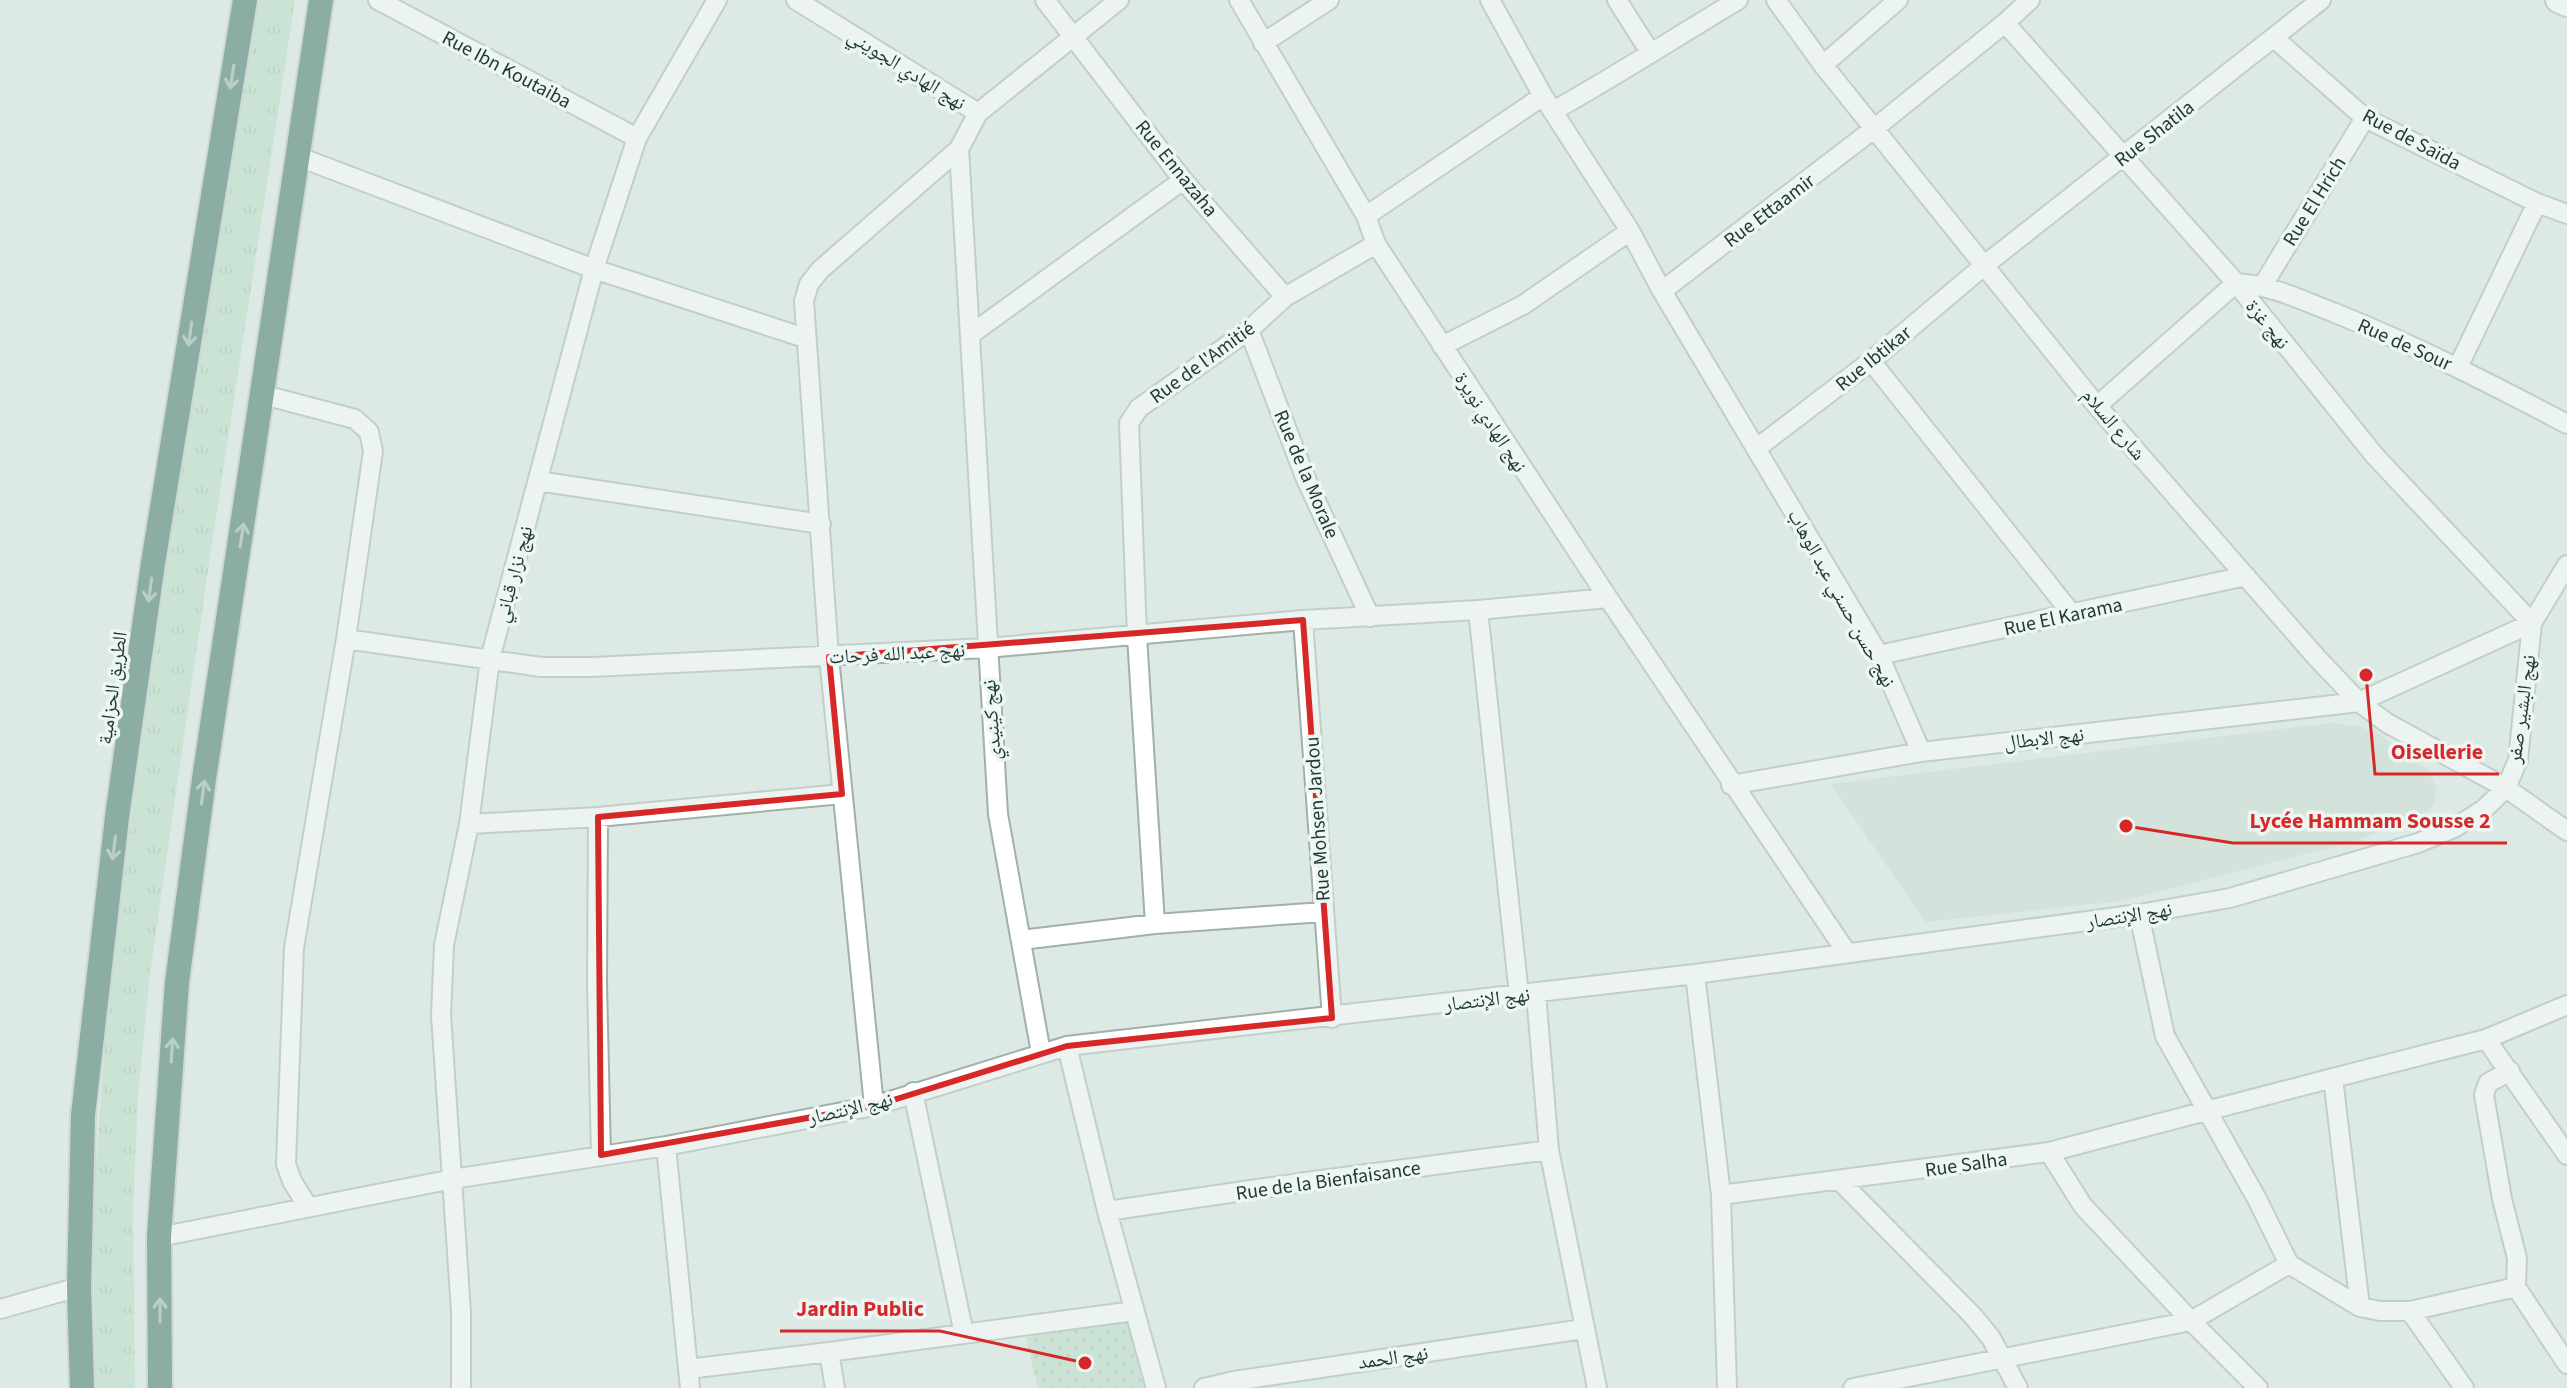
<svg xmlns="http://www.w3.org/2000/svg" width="2567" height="1388" viewBox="0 0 2567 1388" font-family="'Source Sans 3','Noto Naskh Arabic',sans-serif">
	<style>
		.built { fill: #cbd9d3 }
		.grass { fill: url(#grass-tufts) }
		.park { fill: url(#park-dots) }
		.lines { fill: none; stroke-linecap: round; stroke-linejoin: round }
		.street-casing { stroke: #a0b0ab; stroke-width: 22 }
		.secondary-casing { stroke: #9cb5ac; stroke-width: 28 }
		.highway-casing { stroke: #bcc3c1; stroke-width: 28 }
		.street { stroke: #fff; stroke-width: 18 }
		.secondary { stroke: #fff; stroke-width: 24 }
		.highway { stroke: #2b6458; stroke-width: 24 }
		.oneway { stroke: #8cada5 }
		.marked { fill: none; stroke: #d62828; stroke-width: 6; stroke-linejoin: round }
		.labels { text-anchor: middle; stroke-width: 7; stroke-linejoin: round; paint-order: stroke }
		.street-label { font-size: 20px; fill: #1f3831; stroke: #edf6f2 }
		.leader { fill: none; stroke: #d62828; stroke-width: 3 }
		.callout-dot { fill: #d62828; stroke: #edf6f2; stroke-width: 3 }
		.callout-label { font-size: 22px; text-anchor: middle; font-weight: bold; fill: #d62828; stroke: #edf6f2; stroke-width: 7; stroke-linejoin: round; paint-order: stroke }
	</style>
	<defs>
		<pattern id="grass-tufts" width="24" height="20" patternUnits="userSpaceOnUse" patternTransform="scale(2)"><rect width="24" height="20" fill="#b5dbc0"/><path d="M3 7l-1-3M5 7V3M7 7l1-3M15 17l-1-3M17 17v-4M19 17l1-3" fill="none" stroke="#9bbda5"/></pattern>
		<pattern id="park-dots" width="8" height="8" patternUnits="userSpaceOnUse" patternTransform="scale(2)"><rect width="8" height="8" fill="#b5dbc0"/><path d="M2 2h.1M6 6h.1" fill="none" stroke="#9bbda5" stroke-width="1.8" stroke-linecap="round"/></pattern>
	</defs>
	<rect width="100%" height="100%" fill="#dde9e4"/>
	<path class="built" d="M2332 723 2358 726 2378 734 2428 770 2436 788 2435 801 2430 810 2356 841 2122 901 1925 922 1831 784Z"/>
	<path class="grass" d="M257 0H295L209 563 150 973 138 1095 133 1210 135 1388H95L93 1203 111 967 166 568Z"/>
	<path class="park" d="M1125 1312 1144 1388H1038L1026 1338Z"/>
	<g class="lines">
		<g class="street-casing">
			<path id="street" d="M378 0 637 138
				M796 0 978 113
				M1045 0 1183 180 1285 297
				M1490 0 1543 96 1630 231 1662 291 1879 655 1921 752
				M1617 0 1650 52
				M1776 0 1823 65 2097 406 2317 658 2359 702 2387 723 2506 788 2567 831
				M2274 38 2365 118 2537 203 2567 214
				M1263 43 1329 0
				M1823 65 1898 0
				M1553 111C1616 76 1676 37 1738 0
				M299 157 594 269 805 338
				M1366 216 1543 96
				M1376 244 1608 598
				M2236 283C2272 285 2301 300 2335 313 2415 345 2491 384 2567 424
				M2263 285 2365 118
				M1662 291 1875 128 2005 23 2030 0
				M1249 330 1305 477 1370 617
				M970 335 1183 180
				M1442 346 1523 305 1630 231
				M1871 361 2072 614
				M2458 367 2537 203
				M264 395 355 419 369 432 373 451 346 639 294 948 286 1164 292 1181 308 1207
				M2097 406 2236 283
				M1757 448 1871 361 1986 264 2321 0
				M538 481 821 524
				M1478 610 1519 995
				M1303 620 1332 1018
				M346 639 541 667H592L986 648 1303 620 1478 610 1608 598 1847 953
				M1879 655 2246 576
				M1731 785 1921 752 2359 702 2532 623 2375 456 2236 283 2005 23
				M598 817 597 984 601 1155
				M469 824 598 817 842 794
				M2139 914 2165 1036 2257 1199 2289 1264 2360 1307 2380 1311H2410L2516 1287
				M1155 924 1137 636 1129 423 1139 408 1249 330 1285 297 1376 244 1366 216 1239 0
				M1021 940 1155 924 1323 912
				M1695 974 1721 1195 1727 1388
				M1536 993 1549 1150 1597 1388
				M2486 1039 2567 1155
				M1067 1046 1107 1211 1156 1388
				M1041 1053 998 814 959 149 978 113 1119 0
				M2510 1071 2488 1083 2484 1095 2502 1199 2517 1258 2516 1287 2567 1364
				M2333 1078 2486 1039 2567 1005
				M913 1092 964 1334
				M874 1106 829 657 804 301 809 284 820 270 959 149
				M666 1146 688 1369
				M2049 1152 2083 1206 2191 1321 2258 1388
				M1840 1181 1973 1316 1991 1338 2018 1388
				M1721 1195 2049 1152 2333 1078 2360 1307
				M1107 1211 1306 1182 1549 1150
				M159 1237 453 1179 666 1146 874 1106 1067 1046 1695 974 2139 914 2230 898 2418 843 2456 827 2484 809 2506 788 2518 760 2532 623 2567 565
				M0 1309 79 1287
				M2410 1311 2464 1388
				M829 1352 835 1388
				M461 1388V1312L441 1015 444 945 469 824 490 659 594 269 637 138 717 0
				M690 1388 688 1369 829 1352 1134 1311
				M1204 1388 1234 1381 1583 1329
				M1853 1388 2191 1321 2289 1264"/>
		</g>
		<g class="secondary-casing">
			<path id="secondary" d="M2558 0 2567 4"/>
		</g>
		<g class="highway-casing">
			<path id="highway" d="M82 1388 79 1287 83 1115 117 817 153 563 245 0
				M160 1388 159 1237 177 982 204 779 321 0"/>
		</g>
		<use href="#street" class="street"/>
		<use href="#secondary" class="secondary"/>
		<use href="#highway" class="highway"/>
	</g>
	<defs><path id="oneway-shaft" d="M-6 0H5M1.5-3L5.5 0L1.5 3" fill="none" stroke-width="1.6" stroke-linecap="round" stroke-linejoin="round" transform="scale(2)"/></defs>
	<g class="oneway">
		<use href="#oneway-shaft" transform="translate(232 77) rotate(99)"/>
		<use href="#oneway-shaft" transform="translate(190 334) rotate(98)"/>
		<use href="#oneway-shaft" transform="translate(242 535) rotate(-81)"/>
		<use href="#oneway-shaft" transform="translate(150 590) rotate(98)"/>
		<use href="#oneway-shaft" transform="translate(203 792) rotate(-82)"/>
		<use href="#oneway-shaft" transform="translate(114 848) rotate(97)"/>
		<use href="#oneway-shaft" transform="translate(172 1050) rotate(-86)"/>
		<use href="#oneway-shaft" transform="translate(160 1310) rotate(-90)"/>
	</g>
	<path d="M0 0H2567V1388H0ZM1303 620 1332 1018 1067 1046 874 1106 601 1155 598 817 842 794 829 657Z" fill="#dde9e4" fill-opacity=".55" fill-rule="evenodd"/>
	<path class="marked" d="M1303 620 1332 1018 1067 1046 874 1106 601 1155 598 817 842 794 829 657Z"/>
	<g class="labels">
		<g class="street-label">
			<text transform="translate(507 69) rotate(28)" y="7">Rue Ibn Koutaiba</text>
			<text transform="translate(907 69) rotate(32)" y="7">نهج الهادي الجويني</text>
			<text transform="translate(2154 133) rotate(-38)" y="7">Rue Shatila</text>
			<text transform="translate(2412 139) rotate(28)" y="7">Rue de Saïda</text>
			<text transform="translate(1177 168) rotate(51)" y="7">Rue Ennazaha</text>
			<text transform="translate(2314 201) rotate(-58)" y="7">Rue El Hrich</text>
			<text transform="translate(1769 210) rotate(-37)" y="7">Rue Ettaamir</text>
			<text transform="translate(2268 324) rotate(51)" y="7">نهج غزة</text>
			<text transform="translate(2405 344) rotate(24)" y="7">Rue de Sour</text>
			<text transform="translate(1873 358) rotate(-39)" y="7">Rue Ibtikar</text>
			<text transform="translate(1202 362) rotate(-36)" y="7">Rue de l'Amitié</text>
			<text transform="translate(1491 422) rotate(57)" y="7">نهج الهادي نويرة</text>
			<text transform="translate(2114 424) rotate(50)" y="7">شارع السلام</text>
			<text transform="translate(1307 474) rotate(67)" y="7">Rue de la Morale</text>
			<text transform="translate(513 574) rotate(-75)" y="7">نهج نزار قباني</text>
			<text transform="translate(1842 598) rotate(61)" y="7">نهج حسن حسني عبد الوهاب</text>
			<text transform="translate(2063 616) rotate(-12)" y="7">Rue El Karama</text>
			<text transform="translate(897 653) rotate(-3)" y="7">نهج عبد الله فرحات</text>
			<text transform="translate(112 688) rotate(-82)" y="7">الطريق الحزامية</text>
			<text transform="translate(2521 709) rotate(-82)" y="7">نهج البشير صفر</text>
			<text transform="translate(991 720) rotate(-94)" y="7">نهج كينيدي</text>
			<text transform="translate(2044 738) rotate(-6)" y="7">نهج الابطال</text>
			<text transform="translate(1317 819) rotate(-94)" y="7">Rue Mohsen Jardou</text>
			<text transform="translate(2129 915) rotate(-9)" y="7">نهج الإنتصار</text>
			<text transform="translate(1487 999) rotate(-7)" y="7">نهج الإنتصار</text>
			<text transform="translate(850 1108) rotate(-13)" y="7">نهج الإنتصار</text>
			<text transform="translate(1966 1164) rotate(-8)" y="7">Rue Salha</text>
			<text transform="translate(1328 1180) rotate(-8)" y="7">Rue de la Bienfaisance</text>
			<text transform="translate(1393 1357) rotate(-8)" y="7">نهج الحمد</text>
		</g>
	</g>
	<path class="leader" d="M2366 675L2375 774H2499M2126 826L2233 843H2507M1085 1363L940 1331H780"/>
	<g class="callout-dot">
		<circle cx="2366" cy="675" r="8"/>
		<circle cx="2126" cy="826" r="8"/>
		<circle cx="1085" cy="1363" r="8"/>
	</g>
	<g class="callout-label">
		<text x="2437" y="759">Oisellerie</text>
		<text x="2370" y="828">Lycée Hammam Sousse 2</text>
		<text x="860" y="1316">Jardin Public</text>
	</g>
</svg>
